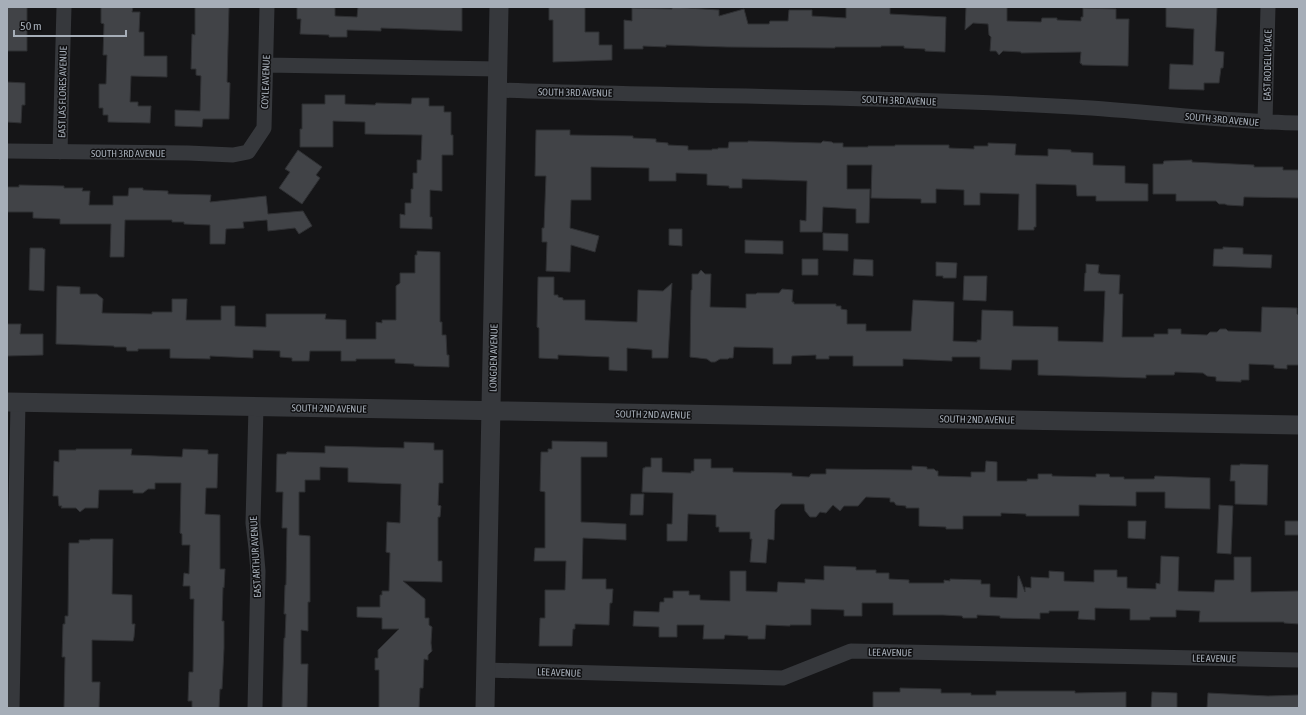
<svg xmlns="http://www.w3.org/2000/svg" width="1306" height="715" viewBox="0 0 1306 715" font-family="'Asap Condensed',sans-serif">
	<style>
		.building { fill: #414347; stroke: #2f3033 }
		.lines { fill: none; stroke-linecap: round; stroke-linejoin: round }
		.minor { stroke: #36383c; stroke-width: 15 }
		.tertiary { stroke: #36383c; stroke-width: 19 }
		.labels { text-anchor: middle; stroke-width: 3; stroke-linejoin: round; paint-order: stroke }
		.street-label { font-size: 10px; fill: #a6aeb8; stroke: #101012 }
	</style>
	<rect width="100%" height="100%" fill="#151517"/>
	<path class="building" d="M7 7H27V51H7Z
		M101 7H133L132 12H140L139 32H144V56H167V77L131 76 130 102H138V106H151L150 123 108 122V115H103V108H99V84H106L107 55H103L104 24 101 23Z
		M195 7H229L227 82 230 83 229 119H203L202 127 175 126V110L200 111 201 76 196 75V69H191L192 34 195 35Z
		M297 7H335V16L357 17 358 7H462V31L381 28V31L347 30V37H329V35L300 34 301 19H297Z
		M549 7H585V32H599V45H612V60L553 62V20H549Z
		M672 7 719 10V16L744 9 748 24H769L770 21H788L789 10H812V16L846 18V7H890V14L946 17 945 52 925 51V49L904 48V46H881V47H835V48L727 47 666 45V47L643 46V49H624V20L632 21V8L672 9Z
		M966 7H1007V21L1041 22 1042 18H1057V20L1081 21V17H1083V8L1116 9V19H1129L1128 66 1082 65V64L1080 63 1081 52 1021 53V52L1003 51 999 55 996 51H990L991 37 989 35 988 24 973 23 965 30Z
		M1166 7H1217L1215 51 1224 52 1223 68H1221L1219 83H1204V90L1169 89 1170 64 1193 65 1194 29 1166 27Z
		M7 82 25 83V105H22L21 123 7 122Z
		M325 95H345V104L375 105 376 103 411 104 412 98H429V106H444V112H451V135H453V155H442V191L430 190V217H432V229L400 228V214L405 215V203H411V189H413V173H417V160H421L422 135 365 134V122L333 121V147H300V129H302V104H325Z
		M536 130H570V135L633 136V138L656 139V142L668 143V145L688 146V150H712V149H718V148H728L729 142H748V141L821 143 823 141 832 142 833 143H843V147H868V146H895V145H949V148L974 149V146H988V143L1016 144 1015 155 1048 156V149L1071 150V152L1093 153V165L1125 166V183L1148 184V201H1096V196H1077L1076 185 1036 184V227H1034V230H1018L1019 194 980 193V205H964V190L936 189V203H921V199L871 198 872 165H847V189H870L869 223H856V209L823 207 822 232H800V220L806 221 807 181 742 179V188H729V186L707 185V174L676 173V181H649V168L591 167V200H571L570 228 599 236 595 252 571 245 570 272 546 271 547 242H542V228H544L546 176H535Z
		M298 150 322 167 316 175 320 178 302 204 279 188 290 172 285 169Z
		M1192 160V162L1254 165V167H1283V170H1299V198L1244 197 1243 206 1227 205 1225 204H1219L1216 201H1176V194H1153V164H1163L1164 161Z
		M19 185 64 186V188H83L82 191H90L89 205H113V196H128L129 188H143V190L168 191V194L211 195 210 202 266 196 268 214 303 211 312 226 299 234 295 228 268 231 267 220 243 222 244 228 226 229 225 244H210V225L184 224V222H172V220H125L124 257H110L111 224H60V219L33 218V212H7V187H19Z
		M669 229H682V246L669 245Z
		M823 233 848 234V251L823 250Z
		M745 240 783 241V254L745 253Z
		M1223 247 1243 248V254L1272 255 1271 268 1213 266 1214 249H1223Z
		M30 248H43V249H45L44 291 29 290Z
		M417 251 440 252V322H442V335H446L447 355H449V367L414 366V364L395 363V359H356V361H341V351H310L309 361H292V358L280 357V351L253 350V358L210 356V359L170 358V349H138V351H127L126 347H114V346L56 344 57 286 80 287V294H97L103 299 102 313 152 314V312H172V299H187L186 320H221V306H235V326L266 327V314H326L325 319 346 320V339H376V322L382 323V320H396V286L400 283V273H415V255H417Z
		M802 259H818V275H802Z
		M854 259 873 260V276L853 275Z
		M936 262 957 263 956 278H943V276H936Z
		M1086 264 1099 265 1098 273H1100V274L1120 275 1119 294H1123L1122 337H1154V334H1168V329H1181V334L1207 335 1210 332H1217L1220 329H1226L1228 331 1261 332 1262 307 1297 308V314L1299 315V365H1287V369L1274 368V365L1249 364V380H1241V382L1216 381V377L1207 376 1203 373 1175 372 1174 375H1146V378L1038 375V360H1012L1011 370 980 369V357H952V361L903 359V366H853V356H829V359H816V355L792 356 791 364H773V348L734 347 733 358H729L728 359H720L715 362H711L707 359 690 357 691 290H692V274H698L701 270 705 274H711L710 307 746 308V294H756L757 293H779L782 289 793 290 792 302H794V304H836V306H841V309L847 310V324H866V331H911L913 300 954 302 953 341 977 342V340H981L982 310 1013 311V326L1058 327V341L1103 342 1105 291H1084L1085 273H1086Z
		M964 276H987L986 301 963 300Z
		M538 277H554V295H558V297L563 298V300H585V320L637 322 638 290 663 291 672 283 668 358H652V350L627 348V371L609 370V357L558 355V359L539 358V328L537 327Z
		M7 324H21L20 334H43V355L7 356Z
		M552 441 607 442V457H581V522L626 524V540L583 538 582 579H606V589H613L612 603H610L609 625 575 624V629H573L572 646H539L540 618H545V590H565L566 561H534L535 548H545V492L540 491 541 452H548V449H552Z
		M404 442 434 443V450H443V483H439L438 505 441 506 440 517H438V561H442V582L403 581 425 599V618H429V625L432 627 431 643 432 651 428 655V660L424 659 423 688H420L419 708H379V670H375V658H378V650L399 629H382V618L357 617V607H380V595H382V591H389L390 553 386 552 387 522 400 523 401 484 348 482V468L320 467V480H305V492H299V535L310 536V602H308V631L301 630V664H308L307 708H282L284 638H285L286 614H284L285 585H286L287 528H282L283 492H276L277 454H286L287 452 325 453V446L404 448Z
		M76 449H132L131 455 182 457 183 449 208 450V454H218L217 488H206L205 514 220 515V569H225L224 588 223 587 222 621H224V648L222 689H220L219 708H192V701H188L189 672H193L194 599H190V586H183L184 573 189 574 190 545H182V534L180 533 181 483H155V489H148L143 493H133V490H99L98 508H85L80 512 76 508H61L62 506H59L58 496H53L54 461 59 462V450H76Z
		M651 458H662V472L691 473V471H694V459H711V468H733V472L792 473V476L809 477 811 474H826V469L912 470V466L927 467V469H934L936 471H938V476L971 477V472H985L986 461 997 462V481H1027V479H1038V474H1052V476L1096 477V474H1109L1110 477H1124V479H1154L1155 476 1210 478V509L1165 508V492H1136V506L1079 505V516H1026V514L1001 513V516H963V529H946V527L919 526V508H906V506L896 505 894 502H890V498L866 497 858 506H844L840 511 833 505 826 513 820 512 816 517H810L805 511 804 504H781L775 510 774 540 768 539 766 563 750 562 752 539H750V532H719V527H716V515L688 514 687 541H667V524H672L673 493 642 492 643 468H645V467H651Z
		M1240 464 1268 465 1267 505 1235 504V481H1230L1231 465H1240Z
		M631 494H644L643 515H630Z
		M1219 505 1233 506 1231 554 1217 553Z
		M1128 521H1146L1145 539 1128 538Z
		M1285 521H1299V535H1285Z
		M90 539H113L112 594 132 595V624H135L134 637 133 641 92 640V682H100L99 708H64L65 657H62L63 624H65V616H68L69 543H79V540H90Z
		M1161 556 1179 557 1178 591 1214 592 1215 580H1234V557H1251V592L1299 591V624L1284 623V622H1199L1200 611 1176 610V617H1150V620H1130V609L1095 608V620L1078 619 1079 611H1049V613H1040V619L1000 618V616L977 615V618H963L962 616 943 615H893V603H862V616H844V610L811 609V625H790V626L766 625 765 639H748V636L725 635 724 639H703L704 625H677V637H659V627L633 626 634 611 659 612 660 602H664V598H673V591H689V595H700V600L730 601V571H746V591L777 592 778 582 805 583V579L824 580V566L856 567V570H876V573H889V579L909 580V583H944V580L950 581V579L981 580V584H990V597L1017 598 1018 576H1019L1025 592V587L1031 588V577L1049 578V571L1064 572V581L1094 582V570H1117V577H1127V588L1156 589V583L1160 584Z
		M900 688 941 689V693H971V695H996V691H1075V693L1126 692V708H873V692H900Z
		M1152 692 1177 693V708H1151Z
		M1208 693 1268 696 1299 695V708H1207Z"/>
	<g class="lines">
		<path class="minor" d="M266 65 498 69
			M498 90C690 97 882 96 1074 107 1149 111 1224 122 1299 123
			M1265 122 1268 7
			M7 151 188 153 233 155 248 152 264 128 267 7
			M60 152 64 7
			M486 670 783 678 851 651 1299 660
			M12 708 18 403
			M255 708 258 571 256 548 253 523 256 407"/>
		<path class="tertiary" d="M7 402 1299 425
			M485 708 499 7"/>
	</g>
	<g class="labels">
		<g class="street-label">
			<text transform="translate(1267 65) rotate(-89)" y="4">EAST RODELL PLACE</text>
			<text transform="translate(265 82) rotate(-88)" y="4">COYLE AVENUE</text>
			<text transform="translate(62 92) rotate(-89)" y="4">EAST LAS FLORES AVENUE</text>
			<text transform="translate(575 92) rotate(1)" y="4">SOUTH 3RD AVENUE</text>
			<text transform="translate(899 100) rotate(2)" y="4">SOUTH 3RD AVENUE</text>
			<text transform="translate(1222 119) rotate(5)" y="4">SOUTH 3RD AVENUE</text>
			<text x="128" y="157">SOUTH 3RD AVENUE</text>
			<text transform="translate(493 358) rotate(-89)" y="4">LONGDEN AVENUE</text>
			<text transform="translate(329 408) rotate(1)" y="4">SOUTH 2ND AVENUE</text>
			<text transform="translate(653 414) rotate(1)" y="4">SOUTH 2ND AVENUE</text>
			<text transform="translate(977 419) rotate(1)" y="4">SOUTH 2ND AVENUE</text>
			<text transform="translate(255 557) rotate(-93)" y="4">EAST ARTHUR AVENUE</text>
			<text transform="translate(890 652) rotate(1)" y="4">LEE AVENUE</text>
			<text transform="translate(1214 658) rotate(1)" y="4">LEE AVENUE</text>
			<text transform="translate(559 672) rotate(2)" y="4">LEE AVENUE</text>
		</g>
	</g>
	<rect width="1306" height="715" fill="none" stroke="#a6aeb8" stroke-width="16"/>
	<path d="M14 30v6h112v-6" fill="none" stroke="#a6aeb8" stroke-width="2"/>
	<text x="20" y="30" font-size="12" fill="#a6aeb8" stroke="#101012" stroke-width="3" paint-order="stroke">50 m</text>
</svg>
